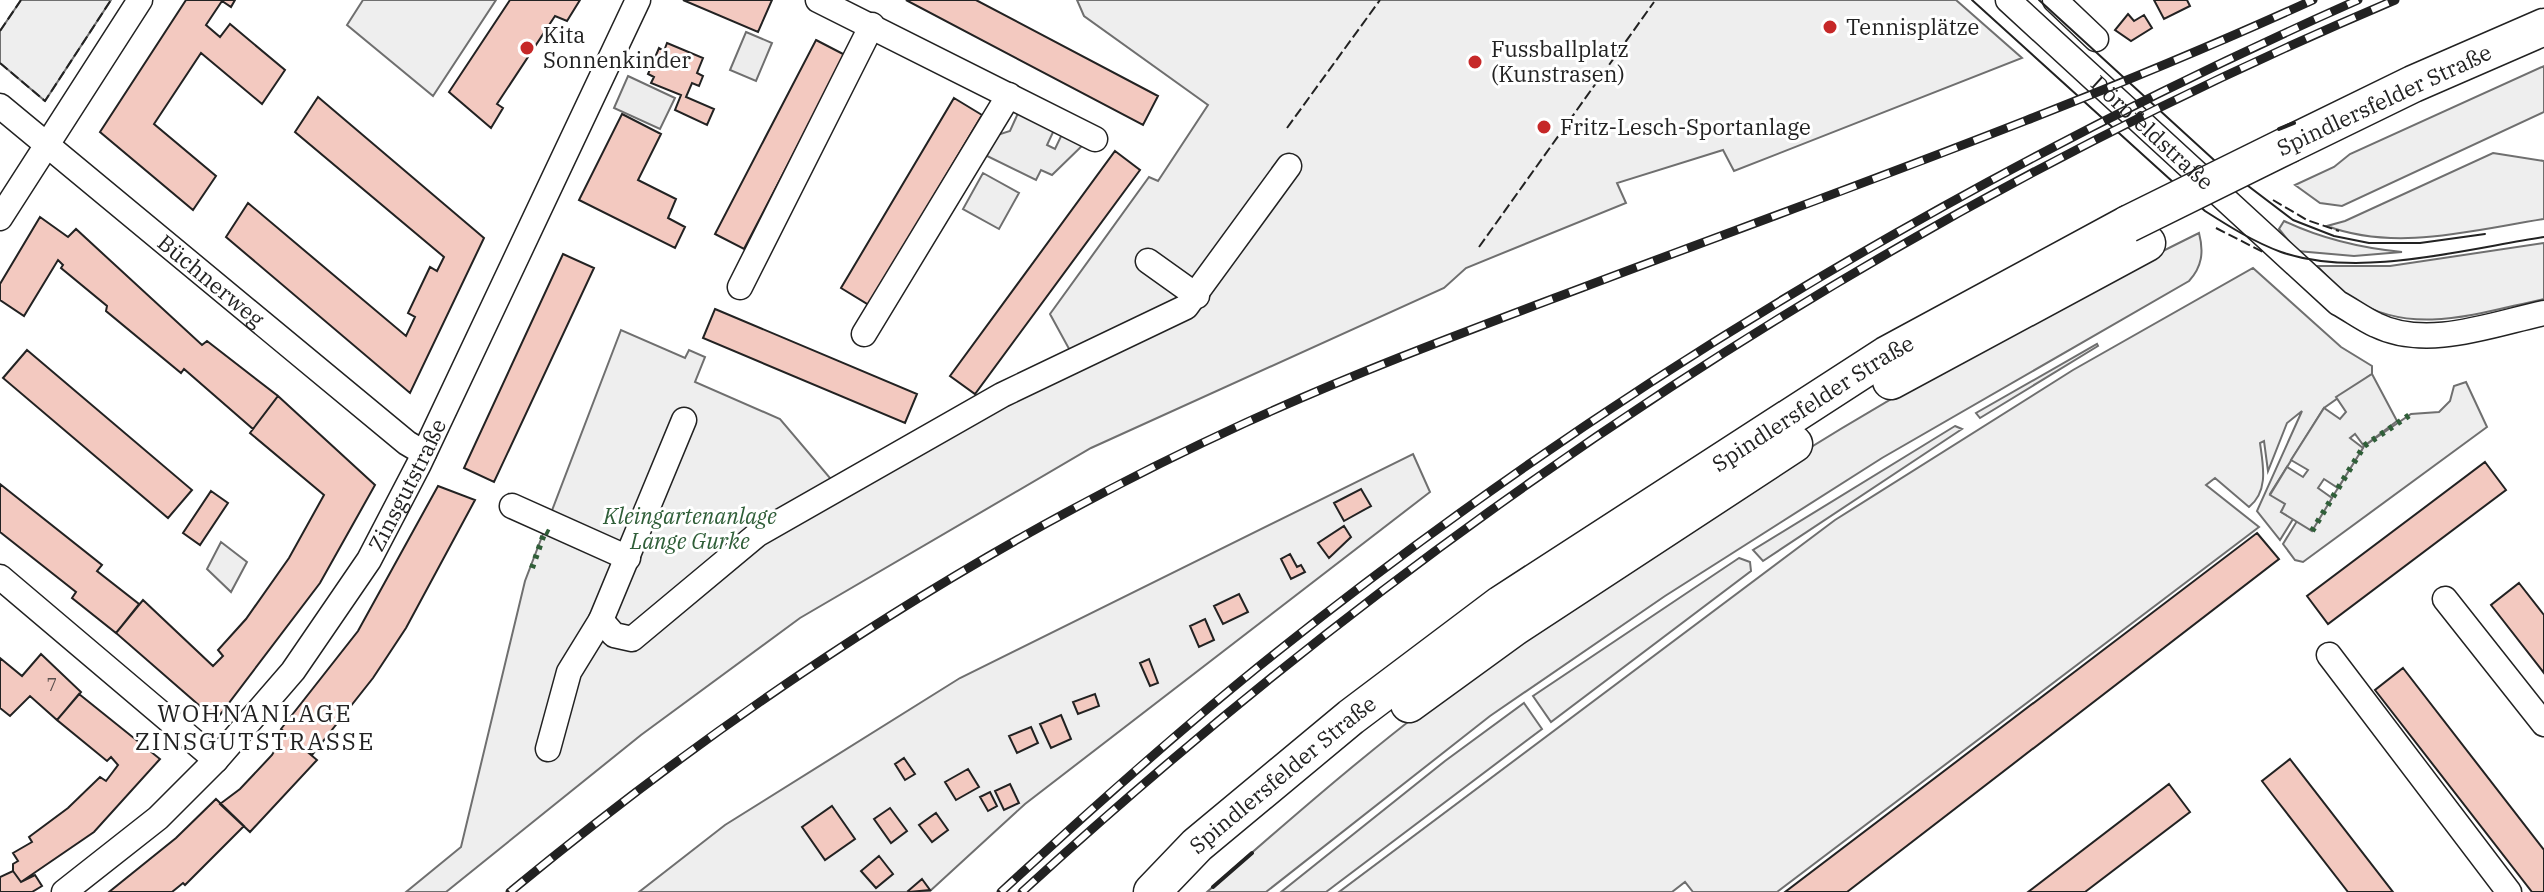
<svg xmlns="http://www.w3.org/2000/svg" width="2544" height="892" viewBox="0 0 2544 892" font-family="'IBM Plex Serif',serif">
	<style>
		.green { fill: #eee; stroke: #6f6f6f; stroke-width: 2 }
		.parking { fill: #ededed; stroke: #6f6f6f; stroke-width: 2 }
		.building { fill: #f3c9c0; stroke: #222; stroke-width: 2 }
		.lines { fill: none; stroke-linecap: round; stroke-linejoin: round }
		.minor-casing { stroke: #222; stroke-width: 27 }
		.highway-casing { stroke: #222; stroke-width: 39 }
		.minor { stroke: #fff; stroke-width: 24 }
		.highway { stroke: #fff; stroke-width: 36 }
		.tram { stroke: #222; stroke-width: 2 }
		.rail-casing { stroke: #222; stroke-width: 9 }
		.rail { stroke: #fff; stroke-width: 6; stroke-dasharray: 18; stroke-linecap: butt }
		.highway-bridge-casing { stroke: #222; stroke-width: 39; stroke-linecap: butt }
		.highway-bridge { stroke: #fff; stroke-width: 36 }
		.hedge { stroke: #2f5e38; stroke-width: 6; stroke-dasharray: 4 6; stroke-linecap: butt }
		.fence { stroke: #222; stroke-width: 2; stroke-dasharray: 10 4; stroke-linecap: butt }
		.wall { stroke: #222; stroke-width: 4 }
		.poi-dot { fill: #c62828; stroke: #fff; stroke-width: 3 }
		.labels { text-anchor: middle; stroke-width: 6; stroke-linejoin: round; paint-order: stroke }
		.number-label { font-size: 18px; fill: #564c4a }
		.poi-label { font-size: 22px; fill: #222; stroke: #fff; text-anchor: start }
		.street-label { font-size: 22px; fill: #222; stroke: #fff }
		.park-label { font-size: 22px; font-style: italic; fill: #2f5e38; stroke: #fff }
		.neighbourhood-label { font-size: 24px; letter-spacing: 2px; fill: #222; stroke: #fff }
	</style>
	<rect width="100%" height="100%" fill="#fff"/>
	<path class="green" d="M21 0H111L45 101 0 63V31Z
		M363 0H496L433 96 347 25Z
		M1077 0H1956L2022 58 1734 171 1723 150 1617 183 1626 203 1466 268 1444 288 1091 448 800 618 641 735 446 892H406L461 847 525 581 621 330 685 358 689 350 705 357 695 382 780 419 835 484 1073 356 1050 314 1149 177 1158 181 1208 105 1084 16Z
		M2544 66V112L2342 206 2320 203 2295 185 2334 167 2350 154Z
		M2493 153 2544 161V219C2473 230 2396 252 2327 226L2345 221Z
		M983 173 1019 193 999 229 963 209Z
		M2284 221C2322 239 2360 248 2402 252L2354 256 2297 251 2279 229Z
		M2199 233C2204 252 2202 267 2189 281L1882 458 1665 596 1490 716 1266 892H1207C1299 811 1392 730 1492 659 1716 498 1952 355 2199 233Z
		M2544 243V299C2481 312 2413 338 2353 299 2340 291 2328 277 2317 266H2390Z
		M2253 268 2341 347 2372 366V374L2324 408 2270 494 2286 504 2281 512 2293 519 2280 540 2257 511 2302 411 2287 423 2268 471 2264 441 2260 443C2263 465 2269 491 2249 507L2215 478 2206 485 2259 527 1777 892H1693L1685 882 1672 892H1339L1835 520 2073 370Z
		M2097 344 2098 346 1980 418 1976 413Z
		M2466 382 2487 427 2303 562 2295 560 2283 544 2297 521 2312 530 2364 446 2411 414 2439 412 2450 401 2454 386Z
		M1955 426 1962 429 1763 561 1753 550Z
		M1413 454 1430 492 1025 804 929 892H639L725 825 960 678Z
		M221 542 247 562 231 592 207 569Z
		M1739 558 1750 562 1751 571 1551 722 1533 696Z
		M1524 703 1542 729 1326 892H1281L1445 761Z"/>
	<path class="parking" d="M746 32 772 43 756 81 730 70Z
		M628 76 675 98 660 129 614 108Z
		M1019 111 1055 128 1047 145 1055 149 1064 130 1087 141 1052 175 1041 170 1036 180 983 154 991 137 1010 131Z
		M2372 374 2397 421 2364 446 2355 434 2350 438 2363 448 2338 488 2324 479 2318 488 2332 498 2312 531 2281 512 2285 504 2270 495 2287 467 2303 477 2308 470 2291 460 2324 408 2340 419 2346 412 2336 397Z"/>
	<path class="building" d="M186 0H235L231 7 222 1 206 25 220 37 230 24 285 70 262 104 201 53 154 124 216 176 193 210 100 132Z
		M510 0H580L567 21 555 16 497 104 503 108 491 128 449 92Z
		M683 0H772L758 32Z
		M906 0H976L1158 96 1143 125Z
		M2154 0H2187L2190 6 2164 19Z
		M2128 14 2134 21 2144 15 2152 28 2131 41 2115 30Z
		M816 40 845 55 744 249 715 234Z
		M667 43 703 58 697 73 703 76 699 86 692 83 686 97 714 109 707 125 675 110 681 95 651 83 654 77 648 74 659 48 664 51Z
		M318 97 484 238 410 393 226 237 248 203 406 336 415 317 408 313 430 267 437 271 444 257 295 132Z
		M954 98 982 115 869 305 841 288Z
		M622 114 661 134 638 180 676 199 668 218 685 227 675 248 579 200Z
		M1115 151 1140 170 975 394 950 376Z
		M40 217 68 237 76 229 202 345 207 341 278 396 253 429 184 369 181 373 106 311 107 306 61 268 63 265 58 260 24 316 0 300V284Z
		M563 254 594 268 494 482 464 468Z
		M715 309 917 394 905 423 703 338Z
		M27 350 192 490 168 518 3 378Z
		M278 396 375 485 320 583 216 720 116 633 143 600 213 666 223 656 218 650 246 619 289 558 324 495 250 433Z
		M2485 462 2506 490 2328 624 2307 596Z
		M0 484 102 565 97 571 139 604 116 633 72 598 76 592 0 532Z
		M438 486 475 500 406 628 373 678 312 755 281 729 358 631Z
		M1361 489 1371 506 1344 521 1334 503Z
		M211 491 228 503 200 545 183 533Z
		M1344 526 1351 537 1329 558 1318 543Z
		M2257 533 2279 559 1847 892H1785Z
		M1290 554 1297 567 1301 565 1305 572 1291 579 1281 559Z
		M2519 583 2544 615V673L2491 605Z
		M1239 594 1248 612 1223 624 1214 606Z
		M1205 619 1214 640 1199 647 1190 626Z
		M41 654 81 692 57 720 30 696 10 716 0 708V658L22 676Z
		M1149 659 1158 683 1150 686 1140 663Z
		M2403 668 2544 850V892H2532L2375 690Z
		M79 694 160 759 94 832 21 882 13 871V864L18 861 13 853 32 842 29 837 68 808 100 777 106 781 118 765 111 757 107 761 57 720Z
		M1095 694 1099 706 1078 714 1073 702Z
		M1061 715 1071 739 1051 748 1040 724Z
		M1031 727 1038 743 1017 753 1009 736Z
		M285 733 317 760 250 832 220 804 240 789 272 755Z
		M904 758 915 774 905 780 895 764Z
		M2290 759 2393 892H2348L2275 798 2262 781Z
		M968 769 979 787 956 800 945 782Z
		M1010 784 1019 803 1004 810 995 791Z
		M2169 784 2190 812 2085 892H2028Z
		M990 792 997 806 988 811 980 797Z
		M216 799 244 826 185 885 183 883 172 892H109L176 838Z
		M832 806 855 839 825 860 802 827Z
		M890 808 907 831 891 843 874 819Z
		M936 813 948 830 932 842 919 825Z
		M879 856 893 874 876 888 861 871Z
		M13 871 21 882 35 875 42 886 32 892H0V877Z
		M922 879 930 890 909 892 908 891Z"/>
	<g class="lines">
		<g class="minor-casing">
			<g id="minor">
				<path d="M818 0 1095 139"/>
				<path id="s1" d="M2008 0 2338 303C2351 310 2363 319 2376 325 2427 350 2493 324 2544 313"/>
				<path d="M2055 0 2096 39"/>
				<path id="s2" d="M0 106 407 443 424 453"/>
				<path d="M0 218 140 0"/>
				<path d="M1148 261 1197 296"/>
				<path d="M740 287 872 25"/>
				<path d="M864 334 1009 95"/>
				<path d="M512 506 628 558"/>
				<path d="M0 577 216 760"/>
				<path d="M2445 599 2544 724"/>
				<path d="M601 620 614 635 632 639 758 534 1002 395 1186 307 1289 166"/>
				<path d="M2329 655 2509 892"/>
				<path d="M548 749 569 672 601 620 684 420"/>
				<path id="s3" d="M64 892 158 818 216 760 293 671 369 560 419 464 638 0"/>
			</g>
		</g>
		<g class="highway-casing">
			<g id="highway">
				<path d="M2290 144 2413 84 2544 27"/>
				<path d="M1891 381 2147 243"/>
				<path d="M1409 704 1515 627 1794 444"/>
				<path id="s4" d="M1152 892 1197 845 1351 717 1501 604 1886 355 2128 224"/>
			</g>
		</g>
		<use href="#minor" class="minor"/>
		<use href="#highway" class="highway"/>
		<path class="tram" d="M1972 0 2205 211C2230 227 2254 242 2281 252 2358 279 2466 249 2544 237
			M2039 0 2214 160 2293 220 2334 236 2369 243H2420L2485 234"/>
		<g class="rail-casing">
			<path id="rail" d="M510 892C735 706 979 545 1245 423 1356 372 1470 330 1584 287 1828 195 2076 108 2313 0
				M1001 892C1089 811 1179 730 1273 655 1604 390 1971 172 2358 0
				M1022 892C1426 522 1890 213 2395 0"/>
		</g>
		<use href="#rail" class="rail"/>
		<g class="highway-bridge-casing">
			<path id="highway-bridge" d="M2128 224 2290 144"/>
		</g>
		<use href="#highway-bridge" class="highway-bridge"/>
		<path class="hedge" d="M2312 531 2364 446 2411 414
			M532 568 545 531 549 533"/>
		<path class="fence" d="M0 31 21 0
			M0 63 45 101 111 0
			M1287 128 1380 0
			M2273 200 2307 220 2339 231
			M2216 228 2263 252
			M1479 247 1654 2"/>
		<path class="wall" d="M2279 129 2294 123
			M1213 887 1252 853"/>
	</g>
	<g class="poi-dot">
		<circle cx="1830" cy="27" r="8"/>
		<circle cx="527" cy="48" r="8"/>
		<circle cx="1475" cy="62" r="8"/>
		<circle cx="1544" cy="127" r="8"/>
	</g>
	<g class="labels">
		<g class="number-label">
			<text x="52" y="691">7</text>
		</g>
		<g class="poi-label">
			<text x="1846" y="35">Tennisplätze</text>
			<text x="543" y="43">Kita<tspan x="543" dy="25">Sonnenkinder</tspan></text>
			<text x="1491" y="57">Fussballplatz<tspan x="1491" dy="25">(Kunstrasen)</tspan></text>
			<text x="1560" y="135">Fritz-Lesch-Sportanlage</text>
		</g>
		<g class="street-label">
			<text transform="translate(2384 100) rotate(-25)" y="8">Spindlersfelder Straße</text>
			<text dy="8" stroke="none"><textPath href="#s1" startOffset="196">Dörpfeldstraße</textPath></text>
			<text dy="8" stroke="none"><textPath href="#s2" startOffset="274">Büchnerweg</textPath></text>
			<text dy="8" stroke="none"><textPath href="#s4" startOffset="824">Spindlersfelder Straße</textPath></text>
			<text dy="8" stroke="none"><textPath href="#s3" startOffset="538">Zinsgutstraße</textPath></text>
			<text dy="8" stroke="none"><textPath href="#s4" startOffset="176">Spindlersfelder Straße</textPath></text>
		</g>
		<g class="park-label">
			<text x="690" y="524">Kleingartenanlage<tspan x="690" dy="25">Lange Gurke</tspan></text>
		</g>
		<g class="neighbourhood-label">
			<text x="255" y="722">WOHNANLAGE<tspan x="255" dy="28">ZINSGUTSTRASSE</tspan></text>
		</g>
	</g>
</svg>
